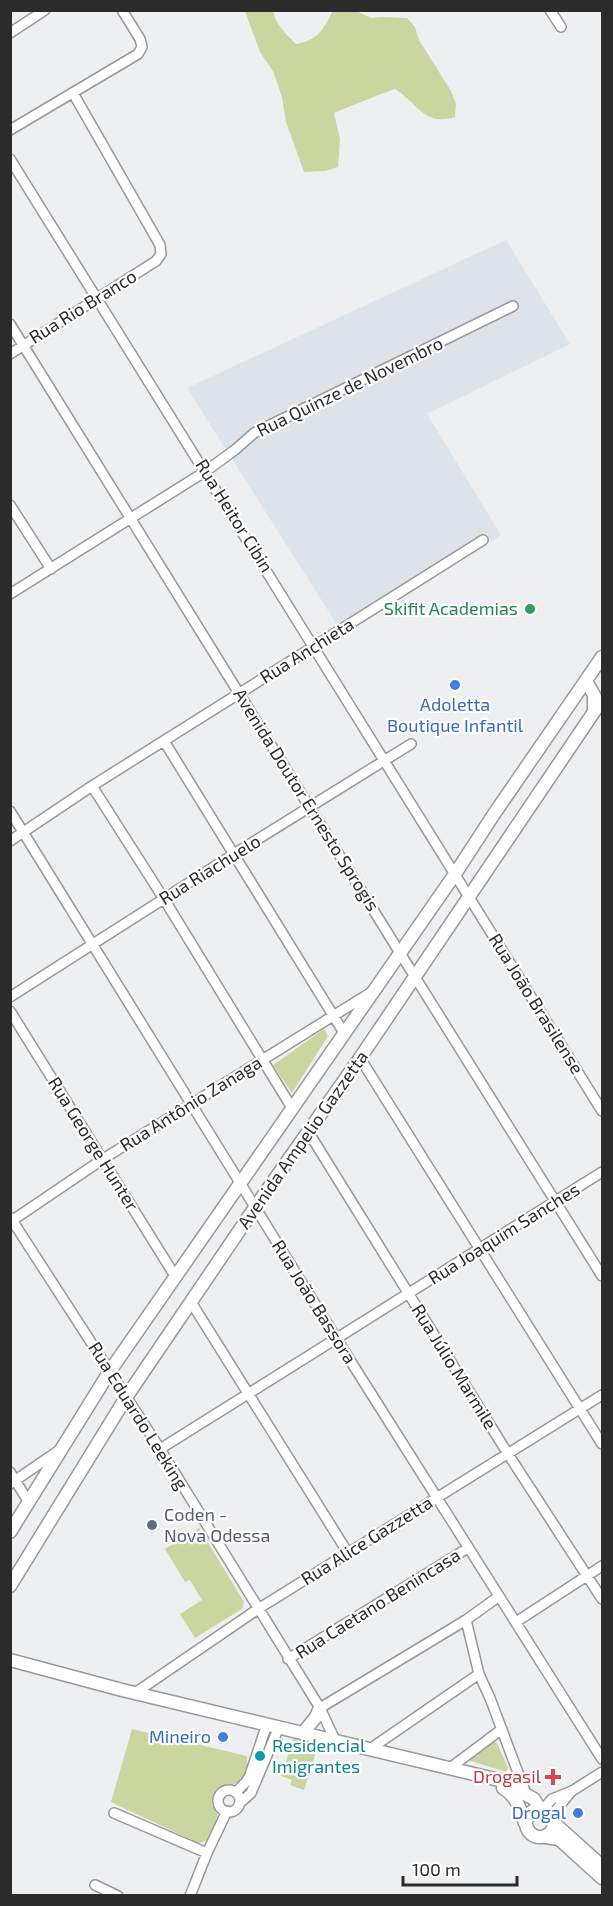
<svg xmlns="http://www.w3.org/2000/svg" width="613" height="1906" viewBox="0 0 613 1906" font-family="'Exo 2',sans-serif">
	<style>
		.built { fill: #dde3ea }
		.green { fill: #c9d69f }
		.lines { fill: none; stroke-linecap: round; stroke-linejoin: round }
		.minor-casing { stroke: #98989a; stroke-width: 12 }
		.major-casing { stroke: #98989a; stroke-width: 15 }
		.minor { stroke: #fff; stroke-width: 9 }
		.major { stroke: #fff; stroke-width: 12 }
		.leisure-dot { fill: #2e9e5b; stroke: #fff; stroke-width: 2 }
		.shop-dot { fill: #3f7fe0; stroke: #fff; stroke-width: 2 }
		.service-dot { fill: #5c6f8a; stroke: #fff; stroke-width: 2 }
		.culture-dot { fill: #0f9aa8; stroke: #fff; stroke-width: 2 }
		.health-dot { fill: #e0444e; stroke: #fff; stroke-width: 2 }
		.labels { text-anchor: middle; stroke-width: 4.5; stroke-linejoin: round; paint-order: stroke }
		.street-label { font-size: 18px; fill: #2b2b2b; stroke: #fff }
		.leisure-label { font-size: 18px; fill: #27864d; stroke: #fff; text-anchor: end }
		.shop-label { font-size: 18px; fill: #366cbe; stroke: #fff; text-anchor: end }
		.service-label { font-size: 18px; fill: #4e5e75; stroke: #fff; text-anchor: start }
		.culture-label { font-size: 18px; fill: #0d838f; stroke: #fff; text-anchor: start }
		.health-label { font-size: 18px; fill: #be3a42; stroke: #fff; text-anchor: end }
	</style>
	<rect width="100%" height="100%" fill="#eeeff0"/>
	<path class="built" d="M506 240 570 344 427 414 501 535 343 634 187 388Z"/>
	<path class="green" d="M245 11H273C275 24 287 35 296 44 316 41 324 30 332 12 347 7 358 11 371 18L382 17 407 18 415 27 419 40 451 91 456 104 455 117C424 127 418 103 395 89 374 96 354 105 334 113L340 139 338 167 325 171 304 172 286 122 282 97 273 71 260 52Z
		M324 1029 328 1036 292 1093 273 1065Z
		M199 1528 244 1602 242 1609 195 1638 180 1614 202 1600 190 1580 185 1582 165 1549Z
		M132 1729 247 1756C247 1762 248 1771 245 1776 236 1792 211 1776 212 1805L218 1816C214 1827 211 1843 198 1843L111 1802Z
		M294 1737 302 1739 301 1744 317 1749 304 1790 290 1785 292 1780 281 1776Z
		M493 1741 497 1743 508 1768 506 1772 468 1760Z"/>
	<g class="lines">
		<g class="minor-casing">
			<path id="minor" d="M550 10 561 27
				M10 33 45 10
				M10 130 138 54 142 47 140 39 122 10
				M10 159 602 1111
				M10 324 400 953 602 1276
				M10 354 156 261 161 254 160 245 73 93
				M10 505 51 569
				M10 594 206 471 236 449 254 433 513 306
				M164 741 344 1033
				M92 786 164 899 292 1108
				M10 811 336 1338 602 1759
				M10 841 92 786 483 540
				M10 997 234 854 411 744
				M10 1011 175 1276
				M360 1058 602 1444
				M309 1133 508 1454 602 1599
				M10 1217 160 1449 320 1708 335 1740
				M10 1222 103 1159 370 993
				M191 1302 348 1553
				M160 1449 602 1172
				M10 1472 28 1501
				M10 1484 58 1451
				M466 1620 479 1674 490 1698 526 1794
				M516 1622 602 1566
				M288 1659 468 1548
				M135 1693 258 1609 602 1395
				M320 1708 466 1620 498 1597
				M370 1749 479 1674
				M450 1768 502 1729
				M218 1801a11 11 0 1 1 22 0a11 11 0 1 1-22 0Z
				M236 1792 246 1782 250 1775 267 1724
				M240 1803 251 1793 279 1727
				M543 1809 552 1799 572 1791 602 1772
				M114 1813 207 1853
				M552 1815 570 1793
				M95 1885 118 1896
				M190 1896 207 1853 227 1811"/>
		</g>
		<g class="major-casing">
			<path id="major" d="M586 681 594 695V711
				M10 1532 110 1371 455 874 494 814 602 657
				M10 1586 127 1396 256 1206 360 1058 602 700
				M10 1660 122 1690 499 1780 534 1799 540 1809
				M303 1733 316 1717 320 1708
				M503 1788C517 1796 520 1809 525 1823
				M526 1823a14 14 0 1 1 28 0a14 14 0 1 1-28 0Z
				M554 1823 602 1866
				M546 1837 559 1839 602 1878"/>
		</g>
		<use href="#minor" class="minor"/>
		<use href="#major" class="major"/>
	</g>
	<circle class="leisure-dot" cx="530" cy="609" r="6"/>
	<g class="shop-dot">
		<circle cx="455" cy="685" r="6"/>
		<circle cx="223" cy="1737" r="6"/>
		<circle cx="578" cy="1813" r="6"/>
	</g>
	<circle class="service-dot" cx="152" cy="1525" r="6"/>
	<circle class="culture-dot" cx="260" cy="1756" r="6"/>
	<path class="health-dot" d="M550 1768h6v6h6v6h-6v6h-6v-6h-6v-6h6z"/>
	<g class="labels">
		<g class="street-label">
			<text transform="translate(83 307) rotate(-32)" y="6">Rua Rio Branco</text>
			<text transform="translate(350 387) rotate(-26)" y="6">Rua Quinze de Novembro</text>
			<text transform="translate(234 516) rotate(58)" y="6">Rua Heitor Cibin</text>
			<text transform="translate(307 651) rotate(-32)" y="6">Rua Anchieta</text>
			<text transform="translate(306 800) rotate(58)" y="6">Avenida Doutor Ernesto Sprogis</text>
			<text transform="translate(210 870) rotate(-32)" y="6">Rua Riachuelo</text>
			<text transform="translate(536 1004) rotate(58)" y="6">Rua João Brasilense</text>
			<text transform="translate(191 1104) rotate(-32)" y="6">Rua Antônio Zanaga</text>
			<text transform="translate(303 1140) rotate(-55)" y="6">Avenida Ampelio Gazzetta</text>
			<text transform="translate(93 1144) rotate(58)" y="6">Rua George Hunter</text>
			<text transform="translate(504 1234) rotate(-32)" y="6">Rua Joaquim Sanches</text>
			<text transform="translate(314 1302) rotate(58)" y="6">Rua João Bassora</text>
			<text transform="translate(454 1367) rotate(58)" y="6">Rua Júlio Marmile</text>
			<text transform="translate(138 1416) rotate(58)" y="6">Rua Eduardo Leeking</text>
			<text transform="translate(367 1541) rotate(-32)" y="6">Rua Alice Gazzetta</text>
			<text transform="translate(378 1604) rotate(-32)" y="6">Rua Caetano Benincasa</text>
		</g>
		<g class="leisure-label">
			<text x="518" y="615">Skifit Academias</text>
		</g>
		<g class="shop-label">
			<text x="455" y="711" text-anchor="middle">Adoletta<tspan x="455" dy="21">Boutique Infantil</tspan></text>
			<text x="211" y="1743">Mineiro</text>
			<text x="566" y="1819">Drogal</text>
		</g>
		<g class="service-label">
			<text x="164" y="1521">Coden -<tspan x="164" dy="21">Nova Odessa</tspan></text>
		</g>
		<g class="culture-label">
			<text x="272" y="1752">Residencial<tspan x="272" dy="21">Imigrantes</tspan></text>
		</g>
		<g class="health-label">
			<text x="541" y="1783">Drogasil</text>
		</g>
	</g>
	<rect width="613" height="1906" fill="none" stroke="#2b2b2b" stroke-width="24"/>
	<path d="M403 1876v9h114v-9" fill="none" stroke="#2b2b2b" stroke-width="3"/>
	<text x="412" y="1876" font-size="18" fill="#2b2b2b" stroke="#ffffff" stroke-width="4.5" paint-order="stroke">100 m</text>
</svg>
